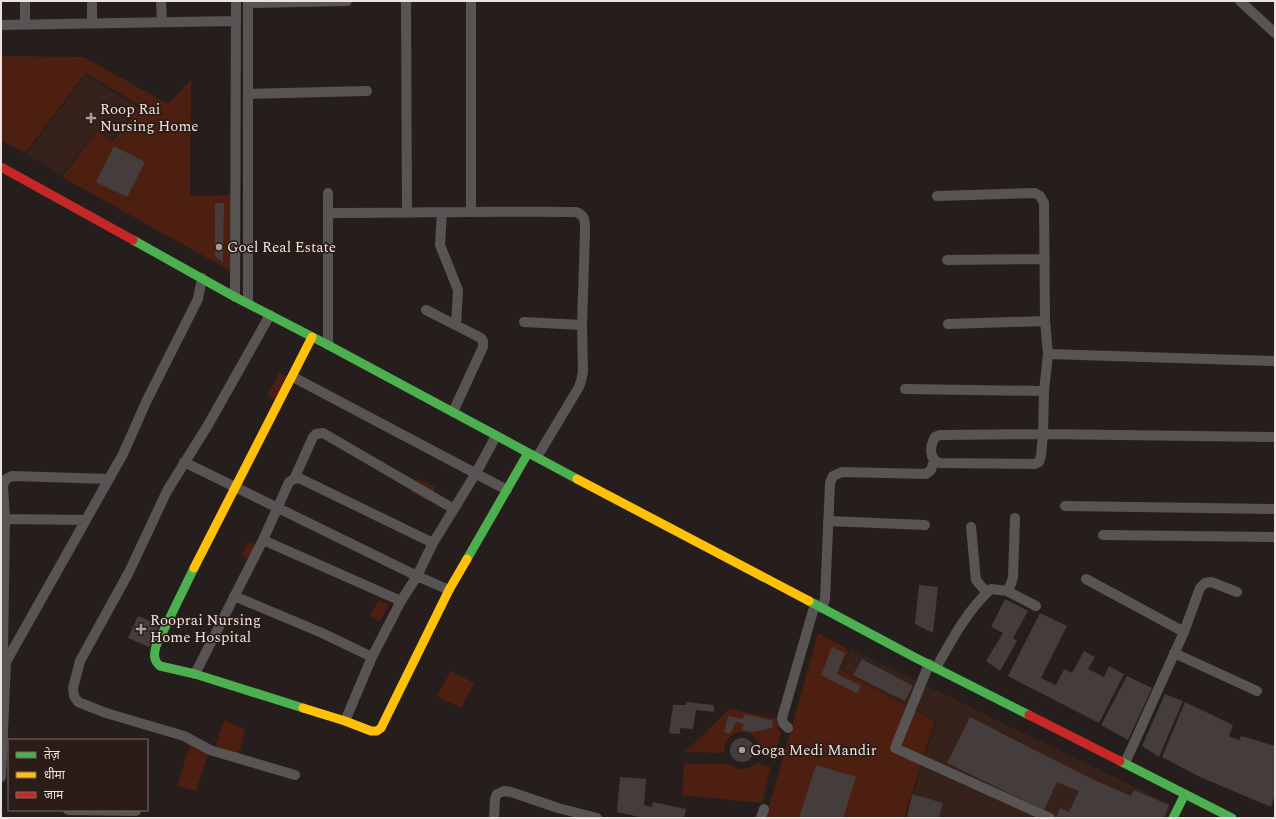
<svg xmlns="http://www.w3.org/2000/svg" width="1276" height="819" viewBox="0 0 1276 819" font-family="Spectral,'Noto Sans Devanagari',serif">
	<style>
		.built { fill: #36211b }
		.green { fill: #4c1f11 }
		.building { fill: #443d3b }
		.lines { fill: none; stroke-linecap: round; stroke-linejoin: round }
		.street { stroke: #575453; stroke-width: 10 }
		.fast { stroke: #4caf50; stroke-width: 9 }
		.slow { stroke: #ffc107; stroke-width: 9 }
		.jam { stroke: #c62828; stroke-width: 9 }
		.poi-dot { fill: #a79d9b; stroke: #2b1c17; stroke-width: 1.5 }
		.labels { text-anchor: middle; stroke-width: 3.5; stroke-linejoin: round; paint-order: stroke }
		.poi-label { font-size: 15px; fill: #ede2df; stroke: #2b1c17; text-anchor: start }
	</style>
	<rect width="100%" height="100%" fill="#261e1c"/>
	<path class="built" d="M86 75 138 107 112 139 97 130 61 176 26 154Z
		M851 649 1172 805 1166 818H905L937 721 841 670Z"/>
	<path class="green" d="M1 56 84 57 168 104 191 80 190 196 236 195V274L62 177 97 131 113 141 140 106 86 73 25 153 1 140Z
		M279 373 289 378 277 400 267 395Z
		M417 479 435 487 428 501 411 492Z
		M248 542 260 547 253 560 242 556Z
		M379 600 389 605 379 622 370 616Z
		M818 633 849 650 840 670 935 721 904 818H766Z
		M451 671 474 683 461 708 437 696Z
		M729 709 777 719V728L781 733 775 755 761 751C757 724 724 726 724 753L685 752Z
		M224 720 245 730 239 754 216 746Z
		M190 745 208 755 196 791 177 786Z
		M757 763 771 767 762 803 682 795 684 764H729C739 771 748 771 757 763Z"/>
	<path class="building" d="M114 146 145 162 127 197 96 182Z
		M215 203H224L223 262 215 257Z
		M919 585 938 587 933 633 915 624Z
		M1005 599 1028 611 1013 638 1017 641 1000 671 986 661 1003 633 991 627Z
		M1040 613 1067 626 1041 678 1056 685 1064 669 1072 673 1084 651 1095 657 1088 669 1104 677 1109 666 1124 674 1099 723 1008 676Z
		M138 616 159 625 149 647 128 638Z
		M832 647 845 653 837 674 861 686 857 693 821 675Z
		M862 659 913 686 905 701 853 675Z
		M1127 676 1152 688 1128 740 1101 725Z
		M1165 694 1183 701 1159 757 1142 746Z
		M686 702 714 705V712L696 710 693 729 680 728V734L669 733 673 705H686Z
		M1185 702 1233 725 1229 736 1239 740 1241 736 1275 746V793L1271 807 1200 777 1162 757Z
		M744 714 773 721 772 728 752 732 742 730 744 724 736 722 730 734 724 732 728 716 743 719Z
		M970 717 1086 776 1110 787 1131 796 1134 790 1169 805 1164 818H1059L1056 817 1060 808 1069 812 1079 791 1057 782 1044 810 947 763Z
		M730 750a12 12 0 1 1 24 0a12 12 0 1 1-24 0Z
		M816 765 856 777 843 818H799Z
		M620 777 646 779 644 805 652 807 653 802 686 809 684 818H644L617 812Z
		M912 794 943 803 939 818H907Z"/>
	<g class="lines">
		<path class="street" d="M25 1V25
			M92 1V23
			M161 1 162 22
			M248 1V303
			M406 1 407 213
			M471 1V211
			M1240 1 1275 33
			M248 3 347 1
			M1 25 236 21
			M249 94 367 91
			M937 196 1035 193 1040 196 1044 203 1045 321 1048 354 1044 391 1043 434 1041 456 1039 462 1034 464 940 463C928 459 930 446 935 437L940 435 1043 434 1275 437
			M442 212 440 245 458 290 456 325
			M328 213C411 213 493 211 576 212 586 216 585 222 585 232L582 325 583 372 581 381 579 387 537 457
			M947 260 1045 259
			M235 297 236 1
			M426 310 481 338 483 341V347L453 412
			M270 315 208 425 167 491 129 572 80 661 73 688 74 696 78 702 106 713 184 736 210 750 295 775
			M524 322 582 325
			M948 324 1045 321
			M328 345V193
			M1048 354 1275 361
			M293 377 507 490
			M905 389 1044 391
			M184 462 417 576 449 590
			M294 479 313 437 316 434 323 433 454 509
			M1065 506 1275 509
			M5 519 86 520
			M828 521 925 525
			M971 527 976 580 987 593
			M1103 535 1275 537
			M263 540 401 601
			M1086 579 1184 632
			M1007 591 1011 584 1013 577 1015 518
			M234 596 322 633 372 657
			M822 608 825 599 830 483 833 476 842 472 926 474 931 470 934 461
			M1174 653 1257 691
			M6 662 3 656 5 519 3 485 6 479 12 476 109 479
			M929 664 895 748 1050 818
			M936 668C951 641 968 609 991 589L1007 591 1036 606
			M195 674 263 540 289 482 294 479 299 478 433 543
			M345 721 372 657 401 601 417 576 433 543 476 473 496 436
			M788 728 783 723 782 718 815 604
			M1125 763 1184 632 1200 588 1205 583 1211 582 1237 592
			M1 777 6 662 123 454 147 400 198 299 202 278
			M68 810 136 811
			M494 818 495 799 497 794 504 791 511 792 558 808 597 818
			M761 818 764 809"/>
		<path class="fast" d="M133 240 235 297 328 345 577 479
			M467 559 528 453
			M194 568 156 646C154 654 153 660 160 666L195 674 303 708
			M809 601 914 657 1029 715
			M1120 761 1232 818
			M1173 818 1185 794"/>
		<path class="slow" d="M577 479 809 601
			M194 568 312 337
			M303 708 345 721 371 731H377L381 728 449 590 467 559"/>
		<path class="jam" d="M1 167 133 240
			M1029 715 1120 761"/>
	</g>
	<g class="poi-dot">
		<path d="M89 112h4v4h4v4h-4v4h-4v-4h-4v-4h4z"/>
		<circle cx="219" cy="247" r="4"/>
		<path d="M139 623h4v4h4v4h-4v4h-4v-4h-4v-4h4z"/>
		<circle cx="742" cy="750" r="4"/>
	</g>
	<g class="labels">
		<g class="poi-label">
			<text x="100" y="114">Roop Rai<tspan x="100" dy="17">Nursing Home</tspan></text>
			<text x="227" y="252">Goel Real Estate</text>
			<text x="150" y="625">Rooprai Nursing<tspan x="150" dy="17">Home Hospital</tspan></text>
			<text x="750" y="755">Goga Medi Mandir</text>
		</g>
	</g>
	<rect width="1276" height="819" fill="none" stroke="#ede2df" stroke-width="4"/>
	<rect x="8" y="739" width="140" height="72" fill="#2b1c17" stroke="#796b67"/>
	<rect x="16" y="752" width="20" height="6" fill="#4caf50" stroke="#796b67"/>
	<text x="44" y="759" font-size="12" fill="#ede2df">तेज़</text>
	<rect x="16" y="772" width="20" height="6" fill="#ffc107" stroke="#796b67"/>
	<text x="44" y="779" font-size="12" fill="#ede2df">धीमा</text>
	<rect x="16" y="792" width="20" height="6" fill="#c62828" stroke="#796b67"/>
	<text x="44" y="799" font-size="12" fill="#ede2df">जाम</text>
</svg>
